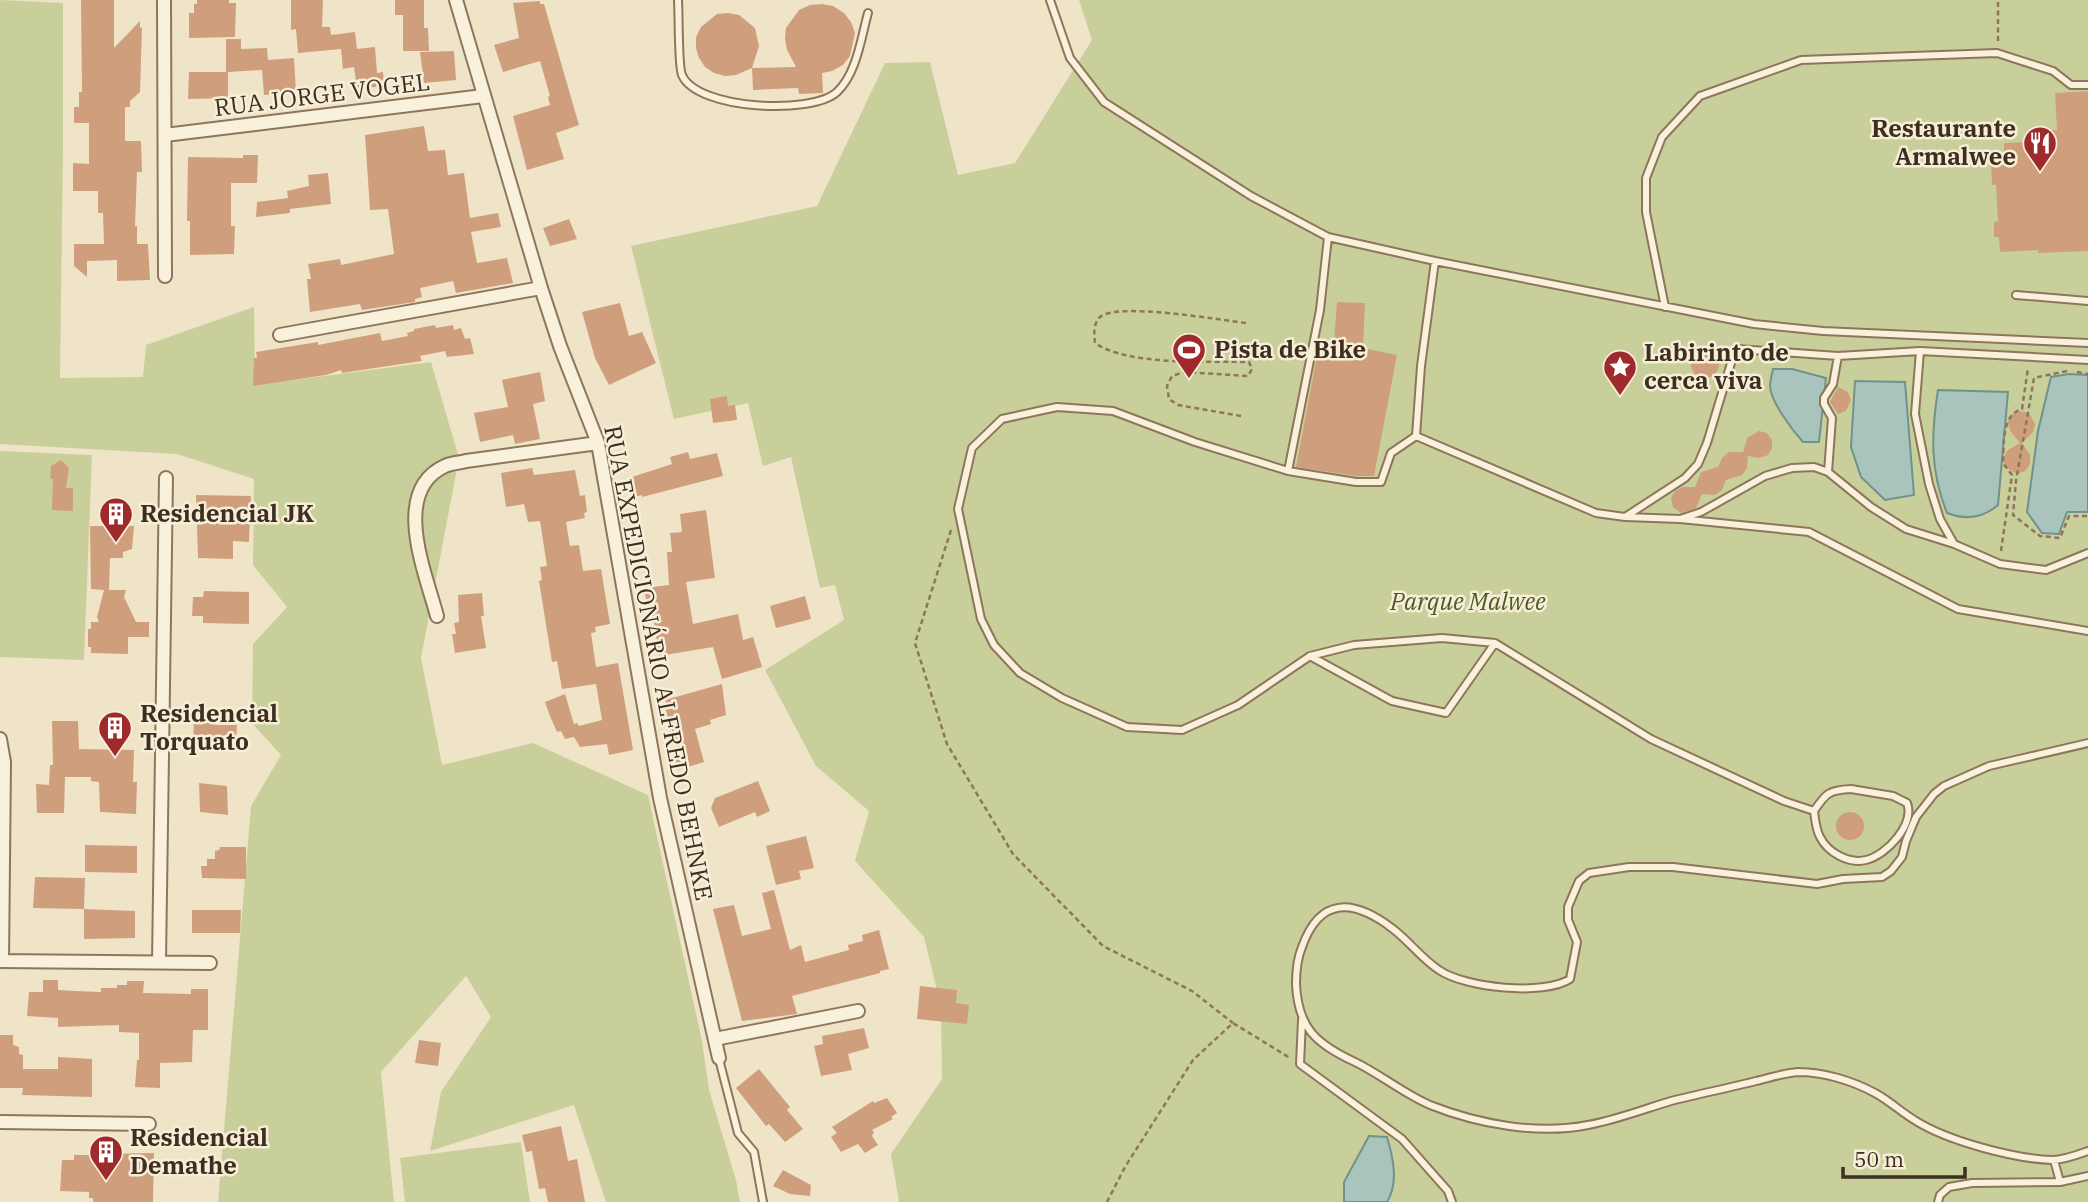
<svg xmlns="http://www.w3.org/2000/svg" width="2088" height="1202" viewBox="0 0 2088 1202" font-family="'IBM Plex Serif',serif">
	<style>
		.green { fill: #c9cf9b }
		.water { fill: #a9c4bc; stroke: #6f938a; stroke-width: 2 }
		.building { fill: #cf9f7d }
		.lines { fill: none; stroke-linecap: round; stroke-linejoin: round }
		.service-casing { stroke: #8d765c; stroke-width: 10 }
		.minor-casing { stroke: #8d765c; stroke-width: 16 }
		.path { stroke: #8d765c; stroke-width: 2.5; stroke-dasharray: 5 3.5; stroke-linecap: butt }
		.service { stroke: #faf1dc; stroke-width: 6 }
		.minor { stroke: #faf1dc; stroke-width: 12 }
		.labels { text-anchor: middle; stroke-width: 5; stroke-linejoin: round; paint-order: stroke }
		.street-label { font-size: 24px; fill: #3d2e20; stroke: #f7eed8 }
		.poi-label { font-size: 24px; font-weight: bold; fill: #3d2e20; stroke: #f7eed8; text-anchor: start }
		.park-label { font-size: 24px; font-style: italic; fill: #4d5a26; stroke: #f7eed8 }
	</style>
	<rect width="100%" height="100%" fill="#f0e4c8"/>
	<path class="green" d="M0 0 63 3V149L60 378 143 377 146 345 254 307 255 385 431 362 459 458 421 658 442 765 533 743 648 795 702 1041 709 1090 736 1180 740 1202H606L574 1105 430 1151 441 1092 491 1017 466 976 381 1072 394 1202H218L251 806 281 755 252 723 253 644 287 607 253 565 254 479 177 454 0 444Z
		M1079 0H2088V1202H899L891 1154 942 1079 941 1007 924 937 855 861 869 811 816 766 765 670 844 620 835 585 820 588 791 457 763 466 748 403 674 419 631 246 817 206 885 63 930 62 958 175 1015 163 1092 40Z
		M0 451 92 455 84 660 0 657Z
		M521 1142 530 1202H405L400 1158Z"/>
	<path class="water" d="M1773 369H1792L1826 378 1819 442H1803C1793 431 1770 401 1770 386 1770 381 1772 374 1773 369Z
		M2069 374 2088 375V512H2067L2059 534 2042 533 2027 512 2038 431 2051 377Z
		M1855 381 1905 382 1914 495 1885 500 1861 477 1851 447Z
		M1938 390 2008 392 1998 505C1983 518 1965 520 1947 513 1930 471 1931 434 1938 390Z
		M1369 1136 1387 1137C1393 1157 1399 1183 1387 1202H1344V1182Z"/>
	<path class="building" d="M81 0H114V48L140 21V28L142 27 140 92 130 101V107H125V141H141L142 172H137L135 226H137V244H148L150 280 117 281V260L87 261V277L74 266V244H104L103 213H98V191H73V163L89 164V123H74V107H79V92H82Z
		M197 0H229V3H236L235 37 189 38V13H194V4H197Z
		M291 0H323L322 27H330L331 35 355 32 357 49 375 47 377 73 383 72 384 86 357 89 354 67 343 69 341 49 298 53 296 29 291 30Z
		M395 0H424V28H428L429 51H403V15H395Z
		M540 1V4H544L579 125 556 133 564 159 527 170 513 116 550 105 548 97 550 96 540 61 503 72 494 45 519 38 513 3Z
		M822 4 833 6 844 13 851 22 855 33 850 56 843 65 832 71 822 73 823 93 799 94 798 88 753 90 752 68 736 75 725 76 714 73 705 67 699 58 696 48V37L701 27 717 14 728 13 739 15 755 28 759 46 752 68 796 67 787 50 785 39 786 28 799 10 810 5Z
		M226 39H241V49L267 48 268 60 294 58 296 93 264 95 262 70 228 72V98L188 99 189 72H226Z
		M454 51 456 80 424 83 420 52Z
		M2088 91V251L2038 253V250L2000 252 1999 237H1994V222L1998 221 1996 185H1992L1991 161 1995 160V156L2004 155V143L2028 142V131L2057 130 2055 93Z
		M424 126 428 151 445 150 448 175 464 173 470 218 498 213 501 227 471 232 477 263 507 258 513 283 456 293 453 281 420 288 422 297 415 299V302L362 310 360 304 310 312 307 279H311L308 264 340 259 341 265 394 254 388 209 370 210 365 135Z
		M243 155H258L257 183H231V226H235L234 254 190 255V221H187L188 157 243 158Z
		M328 173 331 204 290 209V213L256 217 257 202 288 198 287 191 309 186 308 175Z
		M569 219 577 239 550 246 543 228Z
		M1337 302 1365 303 1363 348 1397 355 1374 476H1356L1296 467 1320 340 1334 342Z
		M620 303 629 336 642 332 656 363 609 385 595 358 582 312Z
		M435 325 436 328 453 325 454 330 461 328 465 339 470 338 474 354 447 357 445 351 420 356 422 361 342 373 341 370 326 375 253 386 254 358H257L256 352 318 342V345L380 333 382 341 408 336 407 333 414 331V329Z
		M1691 364a14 14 0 1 1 28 0a14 14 0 1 1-28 0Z
		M540 372 545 401 533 404 540 439 515 444 513 435 480 442 474 413 508 407 502 380Z
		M1838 387 1848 392 1851 400 1846 411 1838 414 1830 402Z
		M727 396 728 406 735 405 737 420 713 423 710 399Z
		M2020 411 2029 413 2035 424 2033 432 2022 443 2030 455V464L2025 471 2017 474 2005 467 2003 458 2008 450 2020 443 2010 431 2008 422 2012 414Z
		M1759 431 1767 433 1772 440V448L1768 455 1759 458 1748 456 1747 468 1742 475 1726 480 1722 490 1715 495 1702 494 1696 508 1681 513 1673 507 1671 498 1674 492 1682 487H1695L1701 472 1718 467 1722 458 1729 452H1743L1747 438Z
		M688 452 690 459 717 453 723 476 642 497V495L634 497 629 478 672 464 670 457Z
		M61 460 69 468 66 488H73V511L52 510 53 479 50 478 51 466Z
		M532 468 534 475 575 470 580 496 585 495 587 512 584 513 585 518 566 522 570 546 579 545 583 571 601 569 610 624 595 627 596 632 591 633 596 667 618 663 633 750 609 755 607 744 580 747 574 737 565 739 561 731 557 732 550 716 545 702 565 694 574 724 577 723 579 726 602 720 596 684 562 689 557 661 552 662 539 581 542 580 540 567 547 566 540 521 528 522 524 504 506 507 501 473Z
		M196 495 251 496 249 542 233 541V559L198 558Z
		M706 510 715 578 686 582 693 624 738 614 743 640 753 637 762 667 722 679 713 647 659 656 654 621 650 622 644 588 669 585 667 552H672L670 533 682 532 680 514Z
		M90 526H134L132 549 123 552V558H110L109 590H126L124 597 136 622H149V637H128V654L91 653V647H88V629H91V622H99L97 617 104 590 91 589Z
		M204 591 249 592V624L203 623V616H192L193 597H203Z
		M482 593 484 616H481L486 648 455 653 452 634H456L454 623 459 622 458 595Z
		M805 596 811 619 776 628 770 606Z
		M722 684 726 715 710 720 711 724 695 729 704 762 678 770 673 751 678 749 664 705H667L665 700Z
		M194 719 208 720 215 722V725H237L236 739 230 738 229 747H211V751H193Z
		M52 721H78L79 749 134 750 133 782H137L136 814 100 812 99 782 91 781V777H65L64 813H37L36 784 49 785 50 765H53Z
		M758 781 770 811 757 817 755 812 719 827 711 808 715 798Z
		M199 783 227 786 228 815 200 812Z
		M1836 826a14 14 0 1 1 28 0a14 14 0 1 1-28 0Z
		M806 836 814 868 799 871 801 879 776 885 766 846Z
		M85 845 137 846V873L85 872Z
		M220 847H246V879L202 878 201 866H207V859H215V851L219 850Z
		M35 877 85 878 84 909 135 911V938L84 939V909L33 908Z
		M774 890 790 950 801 945 805 962 849 950 848 945 863 941 862 935 879 930 889 969 880 971V973L792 996 797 1014 742 1021 713 909 734 905 742 936 771 929 762 893Z
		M192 910H241L240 933H192Z
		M43 980H58V990L76 991 101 992V988H117V985H127V981H144L143 993 191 994V989H208V1030H193L192 1062 160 1063V1088L135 1087 137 1060H139V1033L119 1032V1025L58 1027V1018L27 1016 29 992H43Z
		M920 986 957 990 956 1003 969 1005 967 1024 917 1019Z
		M864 1028 869 1048 848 1054 852 1070 821 1076 814 1046 823 1044 822 1036Z
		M0 1035H13V1045L19 1047V1054L23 1055V1069H58V1057L92 1059V1097L22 1095 23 1088H0Z
		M419 1040 441 1043 438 1066 415 1063Z
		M759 1069 790 1107 787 1110 803 1129 785 1142 769 1124 766 1126 736 1088Z
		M887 1098 897 1113 891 1117 893 1119 872 1130 874 1132 872 1136 878 1145 865 1153 858 1144 841 1152 831 1137 837 1133 832 1127 873 1101 874 1103Z
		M561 1126 568 1161 577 1159 585 1202H548L545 1188 539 1189 532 1151 526 1152 522 1135Z
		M90 1146 104 1147 103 1154 154 1153 153 1202H93V1198H89V1192L60 1191 62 1160H74V1155H90Z
		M783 1170 811 1185 810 1196 790 1194 773 1186Z"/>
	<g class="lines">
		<g class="service-casing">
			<path id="service" d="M678 0C679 14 678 66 682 75 697 110 812 115 837 92 857 73 861 38 868 13
				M1050 0 1070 58 1104 102 1251 196 1328 237
				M1435 261 1421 366 1416 436 1596 513 1625 517 1685 478 1698 464 1707 443 1734 353 1738 349 1838 356 1920 351
				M2016 295 2088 301
				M1665 307 1646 212V178L1662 137 1700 96 1801 60 1997 53 2053 71 2071 85H2088
				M2088 360 1920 351 1915 414 1929 484 1940 519 1954 544 2000 564 2046 570 2088 553
				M1416 436 1391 453 1381 482H1356L1288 471 1195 442 1113 411 1057 407 1002 419 972 448 958 509 981 619 994 645 1020 673 1062 698 1127 727 1182 730 1238 705 1310 656 1354 645 1442 638 1495 643 1651 739 1784 801 1814 811
				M1288 471 1320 310 1328 237 1435 261 1754 324 1823 331 2088 343
				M1828 472 1832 418 1824 404V398L1833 384 1838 356
				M1626 517 1680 519 1701 512 1765 476 1792 468 1814 467 1828 472 1871 507 1906 529 1954 544
				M1680 519 1809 532 1958 609 2088 631
				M1310 656 1392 701 1446 713 1495 643
				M2088 743 1989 766 1944 786 1934 794 1916 817 1906 841 1902 857 1891 871 1882 877 1843 879 1817 884 1673 867H1629L1589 873 1579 881 1568 907V920L1577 942 1570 979C1544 996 1465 988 1439 970 1422 959 1409 941 1393 929 1354 899 1320 896 1302 947 1297 959 1296 971 1296 984 1298 1028 1316 1044 1355 1062 1380 1074 1404 1094 1430 1105 1478 1124 1537 1135 1588 1125 1616 1120 1644 1109 1671 1101 1699 1094 1728 1088 1756 1081 1769 1078 1784 1073 1798 1072 1824 1072 1853 1081 1875 1093 1890 1101 1902 1113 1916 1121 1948 1141 2015 1159 2052 1160 2064 1160 2077 1155 2088 1151
				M1851 789 1893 796 1907 803C1915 824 1887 855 1866 860 1849 864 1828 853 1820 837 1816 830 1815 819 1814 811 1826 793 1829 790 1851 789Z
				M1302 1020 1300 1064 1402 1139 1448 1191 1452 1202
				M719 1059 738 1133 754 1152 763 1202
				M2054 1160 2060 1182
				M1938 1202 1940 1195 1949 1187 1972 1183 2060 1182 2088 1176"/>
		</g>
		<g class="minor-casing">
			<path id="minor" d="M164 0 165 276
				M456 0 541 288 560 346 598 443 660 798 719 1058
				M165 135 483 96
				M280 335 541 288
				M437 616C426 574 390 491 445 466 451 463 459 463 466 461L598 443
				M0 739 4 762 2 961
				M0 961 210 963
				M159 962 166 478
				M715 1039 858 1011
				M0 1122 149 1124"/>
		</g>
		<path class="path" d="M1998 41V0
			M2067 371 2034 378 2016 481 2013 515 2040 536 2060 538 2069 516H2088
			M2077 372 2088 374
			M1241 416 1178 405 1169 399 1167 386 1172 376 1184 372 1248 376 1252 369 1249 362C1208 361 1128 366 1095 343 1094 334 1093 324 1100 317 1117 302 1220 320 1246 323
			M951 530 915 643 947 744 1013 854 1103 946 1192 991 1233 1023
			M2001 551 2012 475 2003 463C2004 445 2001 415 2022 409L2028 368
			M1107 1202 1125 1167 1193 1060 1233 1023 1290 1058"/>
		<use href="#service" class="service"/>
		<use href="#minor" class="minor"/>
	</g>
	<defs>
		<g id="restaurant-pin" transform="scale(1.75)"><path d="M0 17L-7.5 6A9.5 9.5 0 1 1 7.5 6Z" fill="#9e2a2b" stroke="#f7eed8"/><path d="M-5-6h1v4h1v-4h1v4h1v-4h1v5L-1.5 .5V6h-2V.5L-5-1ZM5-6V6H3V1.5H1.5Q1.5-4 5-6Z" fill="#fff"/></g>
		<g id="stadium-pin" transform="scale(1.75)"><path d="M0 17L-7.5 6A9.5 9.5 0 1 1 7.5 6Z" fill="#9e2a2b" stroke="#f7eed8"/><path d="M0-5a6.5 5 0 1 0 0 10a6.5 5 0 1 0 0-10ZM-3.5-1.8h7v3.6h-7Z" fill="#fff"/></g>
		<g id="sight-pin" transform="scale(1.75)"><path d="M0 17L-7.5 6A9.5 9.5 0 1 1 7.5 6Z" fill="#9e2a2b" stroke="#f7eed8"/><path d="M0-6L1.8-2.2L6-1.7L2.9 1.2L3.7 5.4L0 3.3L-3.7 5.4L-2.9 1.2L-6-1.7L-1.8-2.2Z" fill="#fff"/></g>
		<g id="building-pin" transform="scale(1.75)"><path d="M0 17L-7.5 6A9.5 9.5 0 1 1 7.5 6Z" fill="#9e2a2b" stroke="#f7eed8"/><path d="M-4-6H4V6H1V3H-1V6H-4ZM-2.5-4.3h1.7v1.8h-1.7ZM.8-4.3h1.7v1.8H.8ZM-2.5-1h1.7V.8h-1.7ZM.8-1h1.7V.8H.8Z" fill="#fff"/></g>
	</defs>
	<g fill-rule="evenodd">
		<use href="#restaurant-pin" x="2040" y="143"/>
		<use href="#stadium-pin" x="1189" y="350"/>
		<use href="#sight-pin" x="1620" y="367"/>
		<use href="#building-pin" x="116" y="514"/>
		<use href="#building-pin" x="115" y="728"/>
		<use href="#building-pin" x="106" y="1152"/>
	</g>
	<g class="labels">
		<g class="street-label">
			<text transform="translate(322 95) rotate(-7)" y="8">RUA JORGE VOGEL</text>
			<text transform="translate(658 663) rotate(79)" y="8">RUA EXPEDICIONÁRIO ALFREDO BEHNKE</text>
		</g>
		<g class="poi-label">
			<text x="2016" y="137" text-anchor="end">Restaurante<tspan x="2016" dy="28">Armalwee</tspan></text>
			<text x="1214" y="358">Pista de Bike</text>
			<text x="1644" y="361">Labirinto de<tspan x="1644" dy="28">cerca viva</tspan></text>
			<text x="140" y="522">Residencial JK</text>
			<text x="140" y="722">Residencial<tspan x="140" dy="28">Torquato</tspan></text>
			<text x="130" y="1146">Residencial<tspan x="130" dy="28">Demathe</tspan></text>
		</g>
		<g class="park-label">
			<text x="1468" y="610">Parque Malwee</text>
		</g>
	</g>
	<path d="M1843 1167v10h122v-10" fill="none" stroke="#3d2e20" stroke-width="3.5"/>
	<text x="1854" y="1167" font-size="21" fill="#3d2e20" stroke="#f7eed8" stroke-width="5" paint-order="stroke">50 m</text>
</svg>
